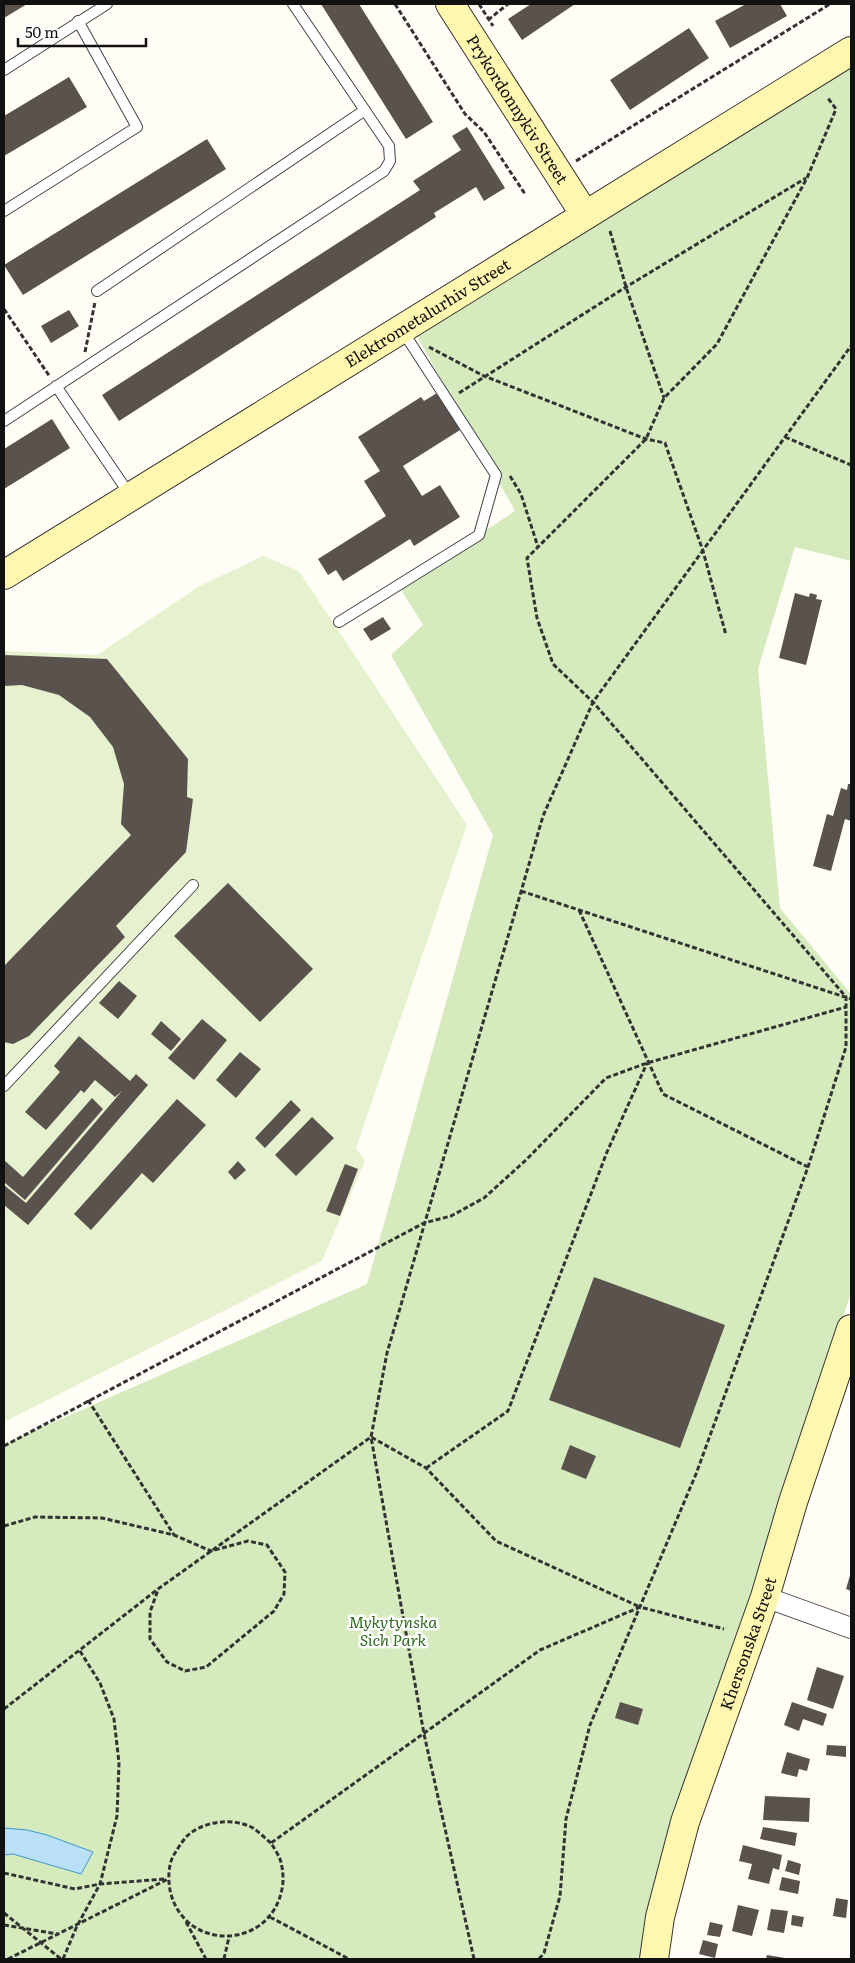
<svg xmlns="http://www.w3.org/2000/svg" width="855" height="1963" viewBox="0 0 855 1963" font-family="Literata,serif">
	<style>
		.green { fill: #d5ebbd }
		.pitch { fill: #e6f2cf }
		.water { fill: #b9e0f7; stroke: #3f96cf }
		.building { fill: #5a524d }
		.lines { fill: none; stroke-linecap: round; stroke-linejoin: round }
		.lane-casing { stroke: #444; stroke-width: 12 }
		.street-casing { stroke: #444; stroke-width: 22 }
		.secondary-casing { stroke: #333; stroke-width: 30 }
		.path { stroke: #333; stroke-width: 3; stroke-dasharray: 5 2.5; stroke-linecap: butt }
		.lane { stroke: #fff; stroke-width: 10 }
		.street { stroke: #fff; stroke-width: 20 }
		.secondary { stroke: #fff6b0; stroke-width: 28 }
		.labels { text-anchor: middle; stroke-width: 5; stroke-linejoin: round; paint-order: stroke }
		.street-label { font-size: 16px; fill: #111; stroke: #fff }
		.park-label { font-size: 16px; font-style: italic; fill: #2f6b1f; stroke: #fff }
	</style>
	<rect width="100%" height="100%" fill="#fffdf5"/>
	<path class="green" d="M851 65V561L795 547 758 669 780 908 851 994V1293L717 1694 642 1959H4V1444L367 1284 493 835 391 655 423 625 400 588 515 511 414 331Z"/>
	<path class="pitch" d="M263 556 299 571 467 825 356 1148 365 1161 322 1261 4 1422V651L97 655 198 587Z"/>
	<path class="water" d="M4 1828 27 1830 47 1835 93 1852 81 1874 13 1854 4 1855Z"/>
	<path class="building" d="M4 4H27L4 18Z
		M321 4H359L433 122 406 139Z
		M531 4H575L522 40 508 19Z
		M746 4H780L787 16 730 48 715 21Z
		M689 28 709 58 630 110 610 80Z
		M69 77 87 107 4 156V116Z
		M467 127 505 188 484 201 476 187 434 213 436 217 119 421 102 395 420 190 413 181 461 150 452 136Z
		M207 139 226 169 23 295 4 265Z
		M69 310 79 326 51 343 41 326Z
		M437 393 460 430 403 466 422 496 440 485 460 517 414 546 410 539 343 581 336 570 328 575 318 559 386 516 364 481 380 471 358 437 421 397 424 401Z
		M52 419 70 448 4 489V449Z
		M795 593 809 597 810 593 817 595 816 599 822 600 806 665 779 658Z
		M383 617 391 629 371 641 363 629Z
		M4 655 107 659 188 759 187 797 193 799 186 852 116 926 125 937 29 1036 13 1044 4 1042V966L131 835 121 824 124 784 113 747 90 717 59 695 22 685 4 686Z
		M848 784H851V821L845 819 831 871 813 866 827 814 833 816 841 788 847 790Z
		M228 883 313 969 260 1022 174 936Z
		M119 981 137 996 118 1019 99 1003Z
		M202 1019 227 1040 194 1080 168 1058Z
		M161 1021 181 1039 171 1051 151 1034Z
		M79 1036 130 1081 136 1074 148 1085 28 1225 4 1205V1185L26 1203 122 1091 115 1097 95 1080 84 1093 81 1090 46 1130 25 1112 60 1072 54 1066Z
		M240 1052 261 1069 236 1098 216 1080Z
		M92 1098 103 1109 25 1200 4 1182V1160L23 1177Z
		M177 1099 206 1125 153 1183 142 1173 91 1230 74 1214Z
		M291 1100 301 1110 265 1148 255 1138Z
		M312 1117 334 1138 296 1176 275 1155Z
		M238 1161 246 1170 235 1180 228 1172Z
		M345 1164 358 1169 340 1216 326 1211Z
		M594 1277 725 1325 680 1448 549 1400Z
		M570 1445 596 1456 586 1479 561 1469Z
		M851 1572V1591L846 1589Z
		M817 1667 844 1676 833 1709 807 1700Z
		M620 1702 643 1709 638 1725 615 1718Z
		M792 1702 827 1714 823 1726 803 1719 799 1731 784 1725Z
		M827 1745 846 1746V1757L826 1755Z
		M787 1752 810 1759 807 1771 799 1769 797 1777 781 1773Z
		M765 1796 810 1798 809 1822 763 1820Z
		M763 1827 797 1833 795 1846 760 1839Z
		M743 1845 782 1855 779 1870 773 1868 769 1884 748 1879 752 1864 739 1861Z
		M788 1860 801 1864 799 1875 785 1871Z
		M782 1877 800 1881 798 1894 779 1890Z
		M836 1898 848 1900 846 1918 833 1916Z
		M738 1905 759 1910 752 1936 732 1931Z
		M771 1909 788 1911 784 1933 767 1930Z
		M792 1915 804 1917 802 1927 791 1925Z
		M710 1922 723 1925 720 1937 707 1935Z
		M703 1940 718 1944 715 1958 699 1954Z
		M767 1955 785 1958V1959H766Z"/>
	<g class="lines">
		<g class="lane-casing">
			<path id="lane" d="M4 70 107 4
				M4 211 137 127 78 21
				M97 291 365 110
				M56 386 130 495
				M4 421 384 171 390 161 389 146 293 4
				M339 622 479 535 496 475 402 330
				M4 1086 193 885"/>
		</g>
		<g class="street-casing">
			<path id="street" d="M765 1597 851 1628"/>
		</g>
		<g class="secondary-casing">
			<g id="secondary">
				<path id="s1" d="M450 4 585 215"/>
				<path id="s2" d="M4 575 851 51"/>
				<path id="s3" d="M654 1959 660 1917 685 1822 765 1597 793 1502 851 1329"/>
			</g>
		</g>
		<path class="path" d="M395 4 465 114 484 132 525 194
			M479 4 493 26
			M488 20 508 4
			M576 161 830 4
			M610 231 626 287 664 398
			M4 309 50 377
			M429 347 484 376 646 439 665 443 703 551 726 635
			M85 352 95 302
			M459 393 626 287 806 178
			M785 437 851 465
			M510 476 521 494 538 547
			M521 891 851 999
			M579 910 663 1094 808 1167
			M88 1400 174 1535
			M4 1446 424 1223 451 1216 484 1198 526 1160 606 1078 647 1063 846 1007
			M426 1468 508 1411 607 1152 647 1063
			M4 1526 35 1517 102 1518 174 1535 211 1551 248 1541 267 1545 285 1572 284 1594 274 1611 206 1667 185 1671 167 1662 150 1639V1612L158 1590
			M4 1709 158 1589 371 1437 426 1468 496 1541 640 1607
			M271 1843C265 1838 259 1832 253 1828 233 1817 202 1821 186 1837 182 1842 178 1848 175 1853 168 1863 168 1879 170 1890 183 1952 270 1951 282 1889 284 1880 283 1868 280 1859 278 1854 274 1848 271 1843L540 1650 640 1607 724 1629
			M4 1873 75 1889 100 1884 165 1879
			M4 1913 61 1959
			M270 1917 349 1959
			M186 1922 206 1959
			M4 1925 58 1934
			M8 1959 168 1879
			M63 1959 77 1926 100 1884 117 1816 119 1763 114 1719 100 1683 80 1651
			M224 1959 229 1937
			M474 1959 424 1734 371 1437 387 1353 543 816 593 702 851 346
			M539 1959 544 1953 560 1896 566 1819 590 1725 696 1474 808 1167 846 1047V997L593 702 553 664 537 618 527 558 646 439 664 398 717 344 807 178 836 109 827 97"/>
		<use href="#lane" class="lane"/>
		<use href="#street" class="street"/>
		<use href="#secondary" class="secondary"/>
	</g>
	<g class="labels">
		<g class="street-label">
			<text dy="6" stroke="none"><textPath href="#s1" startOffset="125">Prykordonnykiv Street</textPath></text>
			<text dy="6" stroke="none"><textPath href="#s2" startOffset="498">Elektrometalurhiv Street</textPath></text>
			<text dy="6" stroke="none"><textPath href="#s3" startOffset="330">Khersonska Street</textPath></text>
		</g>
		<g class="park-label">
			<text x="393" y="1628">Mykytynska<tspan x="393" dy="18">Sich Park</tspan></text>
		</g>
	</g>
	<rect width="855" height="1963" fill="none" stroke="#111111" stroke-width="10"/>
	<path d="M18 38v8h128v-8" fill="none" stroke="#111111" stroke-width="2.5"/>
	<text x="25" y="38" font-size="15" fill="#111111" stroke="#ffffff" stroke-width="4" paint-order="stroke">50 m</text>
</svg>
